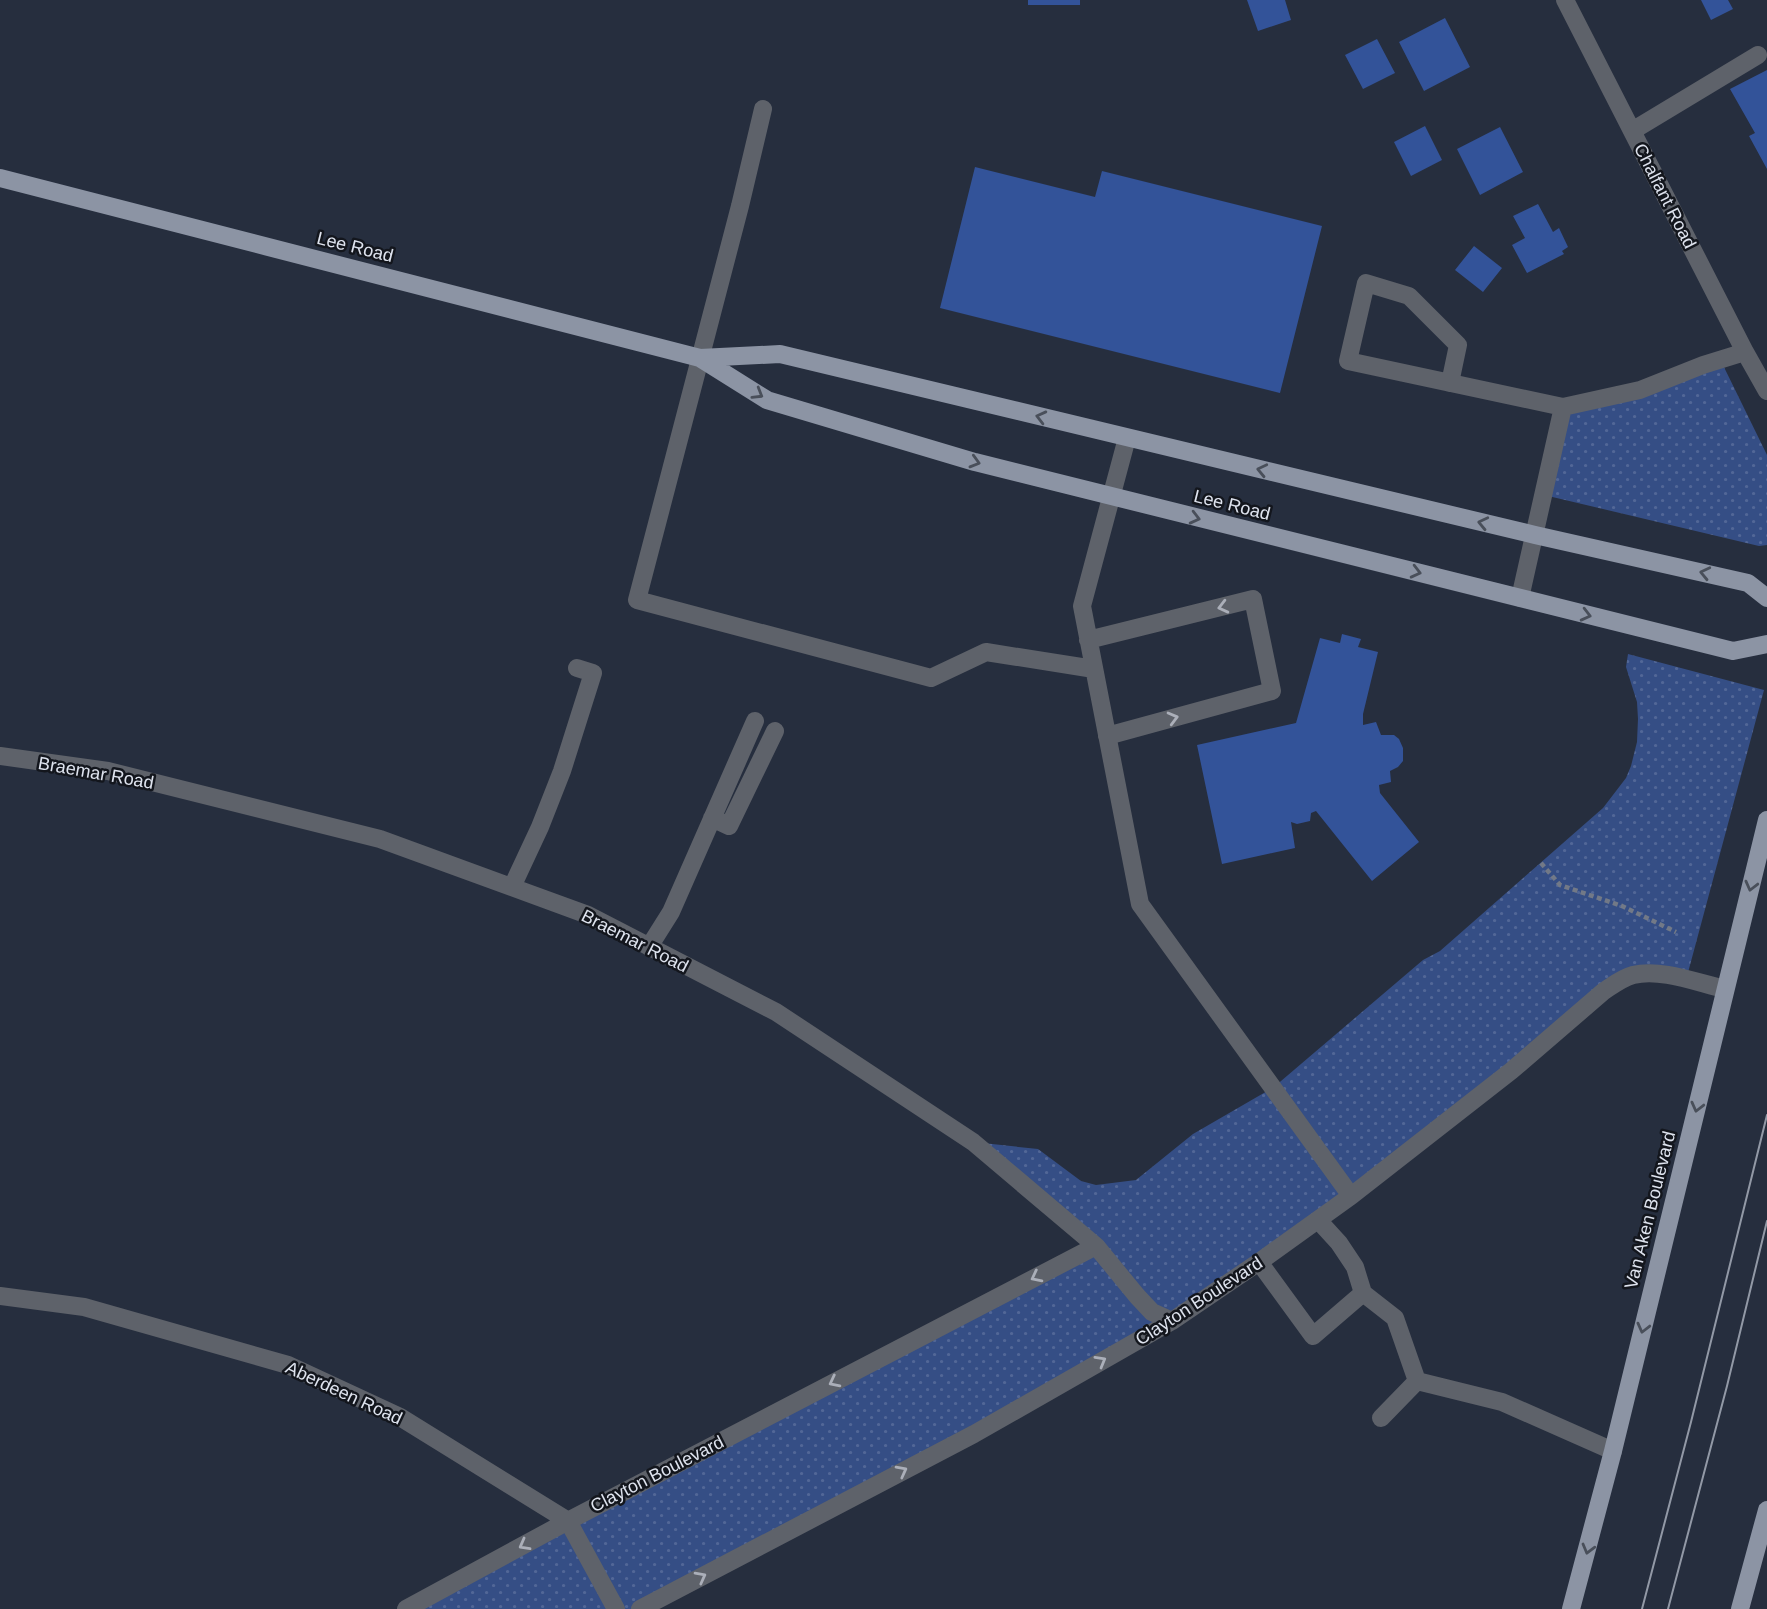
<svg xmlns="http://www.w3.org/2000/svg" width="1767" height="1609" viewBox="0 0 1767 1609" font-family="Arial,sans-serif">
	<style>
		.grass { fill: url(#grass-dots) }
		.building { fill: #335399 }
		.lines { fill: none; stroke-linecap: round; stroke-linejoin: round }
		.path { stroke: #727987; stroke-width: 4.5; stroke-dasharray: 5 3.5; stroke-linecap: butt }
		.minor { stroke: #5e626a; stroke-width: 18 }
		.major { stroke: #8c94a4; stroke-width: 18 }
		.tram { stroke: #9299a6; stroke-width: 2 }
		.oneway { stroke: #494f5a }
		.oneway2 { stroke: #abafb9 }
		.labels { text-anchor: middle; stroke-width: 5; stroke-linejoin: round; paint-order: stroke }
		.street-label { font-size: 18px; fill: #dee3ee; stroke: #13161d }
	</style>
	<defs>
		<pattern id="grass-dots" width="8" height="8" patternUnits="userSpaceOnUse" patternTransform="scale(1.75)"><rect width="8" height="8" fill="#354e85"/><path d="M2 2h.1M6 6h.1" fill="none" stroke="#526797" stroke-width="1.8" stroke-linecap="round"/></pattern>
	</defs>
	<rect width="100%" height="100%" fill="#262e3e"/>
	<path class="grass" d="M1720 359 1767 455V545L1759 546 1544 495 1563 407Z
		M1628 654 1764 690 1686 980 1631 975 1557 1033 1172 1321 640 1609H406L1096 1246 973 1142 1038 1149 1081 1181 1096 1185 1136 1180 1193 1134 1274 1087 1423 960 1440 951 1603 808 1626 778 1631 766 1637 742 1638 719 1637 702 1626 667Z"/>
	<path class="building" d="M1028 0H1080V5H1028Z
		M1247 0H1285L1291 20 1258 31Z
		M1701 0H1728L1733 9 1711 20Z
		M1445 18 1470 67 1424 91 1399 42Z
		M1377 39 1395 73 1363 89 1345 55Z
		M1767 70V169L1749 136 1755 133 1730 89Z
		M1425 126 1442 160 1411 176 1394 142Z
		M1500 127 1523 172 1480 195 1457 149Z
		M975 167 1095 197 1102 171 1322 226 1280 393 940 308Z
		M1538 204 1553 232 1559 228 1568 247 1562 251 1564 254 1527 273 1512 245 1525 238 1513 216Z
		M1474 246 1502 268 1483 292 1455 270Z
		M1342 634 1361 639 1358 647 1378 652 1363 714V725L1376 722 1381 735H1394L1399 739 1403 748V761L1398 767 1390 771 1391 782 1379 785 1380 793 1419 842 1372 881 1316 811 1311 813 1310 821 1297 824 1291 822 1295 848 1222 864 1197 745 1296 723 1320 638 1340 643Z"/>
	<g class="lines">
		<path class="path" d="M1541 863 1560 885 1622 906 1676 932"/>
		<path class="minor" d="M1565 0 1745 352 1767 391
			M763 109 740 206 637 600 931 678 986 652 1094 669
			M1632 131 1758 55
			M1450 383 1458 345 1409 296 1366 283 1348 361 1563 407 1520 598
			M1563 407 1640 390 1703 365 1745 352
			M1127 438 1082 606 1140 904 1351 1196
			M1088 640 1253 599 1272 691 1107 736
			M0 756 108 771 380 839 588 915 776 1012 973 1142 1096 1246 1137 1296 1152 1312 1172 1321
			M712 818 729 826 775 731
			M512 887 540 827 562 771 593 673 577 668
			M649 947 671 912 755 721
			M1318 1220 1339 1243 1355 1267 1363 1293
			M1259 1262 1313 1336 1363 1293 1395 1318 1417 1381
			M0 1296 84 1307 288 1365 400 1417 568 1521 616 1609
			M1381 1418 1417 1381 1502 1402 1613 1451
			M406 1609 568 1521 1096 1246
			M640 1609 974 1434 1172 1321 1259 1262 1351 1196 1511 1071 1604 991C1613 985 1622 978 1633 975 1661 968 1698 983 1725 989"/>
		<path class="major" d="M0 178 700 358 780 354 1535 535 1748 583 1767 598
			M700 358 767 400 975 462 1733 651 1767 644
			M1571 1609 1613 1451 1767 820
			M1740 1609 1767 1510"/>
		<path class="tram" d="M1642 1609 1691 1422 1767 1115
			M1668 1609 1727 1386 1767 1221"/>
	</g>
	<defs><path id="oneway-chevron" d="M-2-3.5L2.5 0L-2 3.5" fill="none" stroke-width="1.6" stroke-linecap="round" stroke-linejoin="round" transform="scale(1.75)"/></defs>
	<g class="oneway">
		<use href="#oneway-chevron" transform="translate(758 394) rotate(31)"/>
		<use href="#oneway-chevron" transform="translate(1041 417) rotate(-166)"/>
		<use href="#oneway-chevron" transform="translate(975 462) rotate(16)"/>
		<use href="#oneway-chevron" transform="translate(1262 470) rotate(-167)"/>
		<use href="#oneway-chevron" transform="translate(1195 518) rotate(14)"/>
		<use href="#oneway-chevron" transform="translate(1483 523) rotate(-167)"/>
		<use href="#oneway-chevron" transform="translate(1416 572) rotate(14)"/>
		<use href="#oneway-chevron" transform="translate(1705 573) rotate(-167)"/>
		<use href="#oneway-chevron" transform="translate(1586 615) rotate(14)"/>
		<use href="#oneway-chevron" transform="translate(1751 886) rotate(104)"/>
		<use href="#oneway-chevron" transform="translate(1697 1107) rotate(104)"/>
		<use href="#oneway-chevron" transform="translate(1643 1328) rotate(104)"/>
		<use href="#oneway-chevron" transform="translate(1588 1549) rotate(105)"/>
	</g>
	<g class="oneway2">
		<use href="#oneway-chevron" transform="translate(1223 607) rotate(166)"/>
		<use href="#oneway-chevron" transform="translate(1173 718) rotate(-15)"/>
		<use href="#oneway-chevron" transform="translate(1036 1277) rotate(153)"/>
		<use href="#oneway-chevron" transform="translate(1101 1361) rotate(-30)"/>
		<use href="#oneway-chevron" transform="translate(834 1382) rotate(153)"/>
		<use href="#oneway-chevron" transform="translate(902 1471) rotate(-28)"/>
		<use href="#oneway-chevron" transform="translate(524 1545) rotate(151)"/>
		<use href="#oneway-chevron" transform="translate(701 1577) rotate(-28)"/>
	</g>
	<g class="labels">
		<g class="street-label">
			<text transform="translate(1665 196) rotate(63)" y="6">Chalfant Road</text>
			<text transform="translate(355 247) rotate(14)" y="6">Lee Road</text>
			<text transform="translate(1232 505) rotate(14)" y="6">Lee Road</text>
			<text transform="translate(96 773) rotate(10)" y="6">Braemar Road</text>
			<text transform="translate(635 941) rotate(27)" y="6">Braemar Road</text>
			<text transform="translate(1650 1210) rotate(-76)" y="6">Van Aken Boulevard</text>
			<text transform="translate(1199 1301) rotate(-33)" y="6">Clayton Boulevard</text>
			<text transform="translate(344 1393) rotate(25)" y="6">Aberdeen Road</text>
			<text transform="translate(657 1474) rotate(-27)" y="6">Clayton Boulevard</text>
		</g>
	</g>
</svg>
